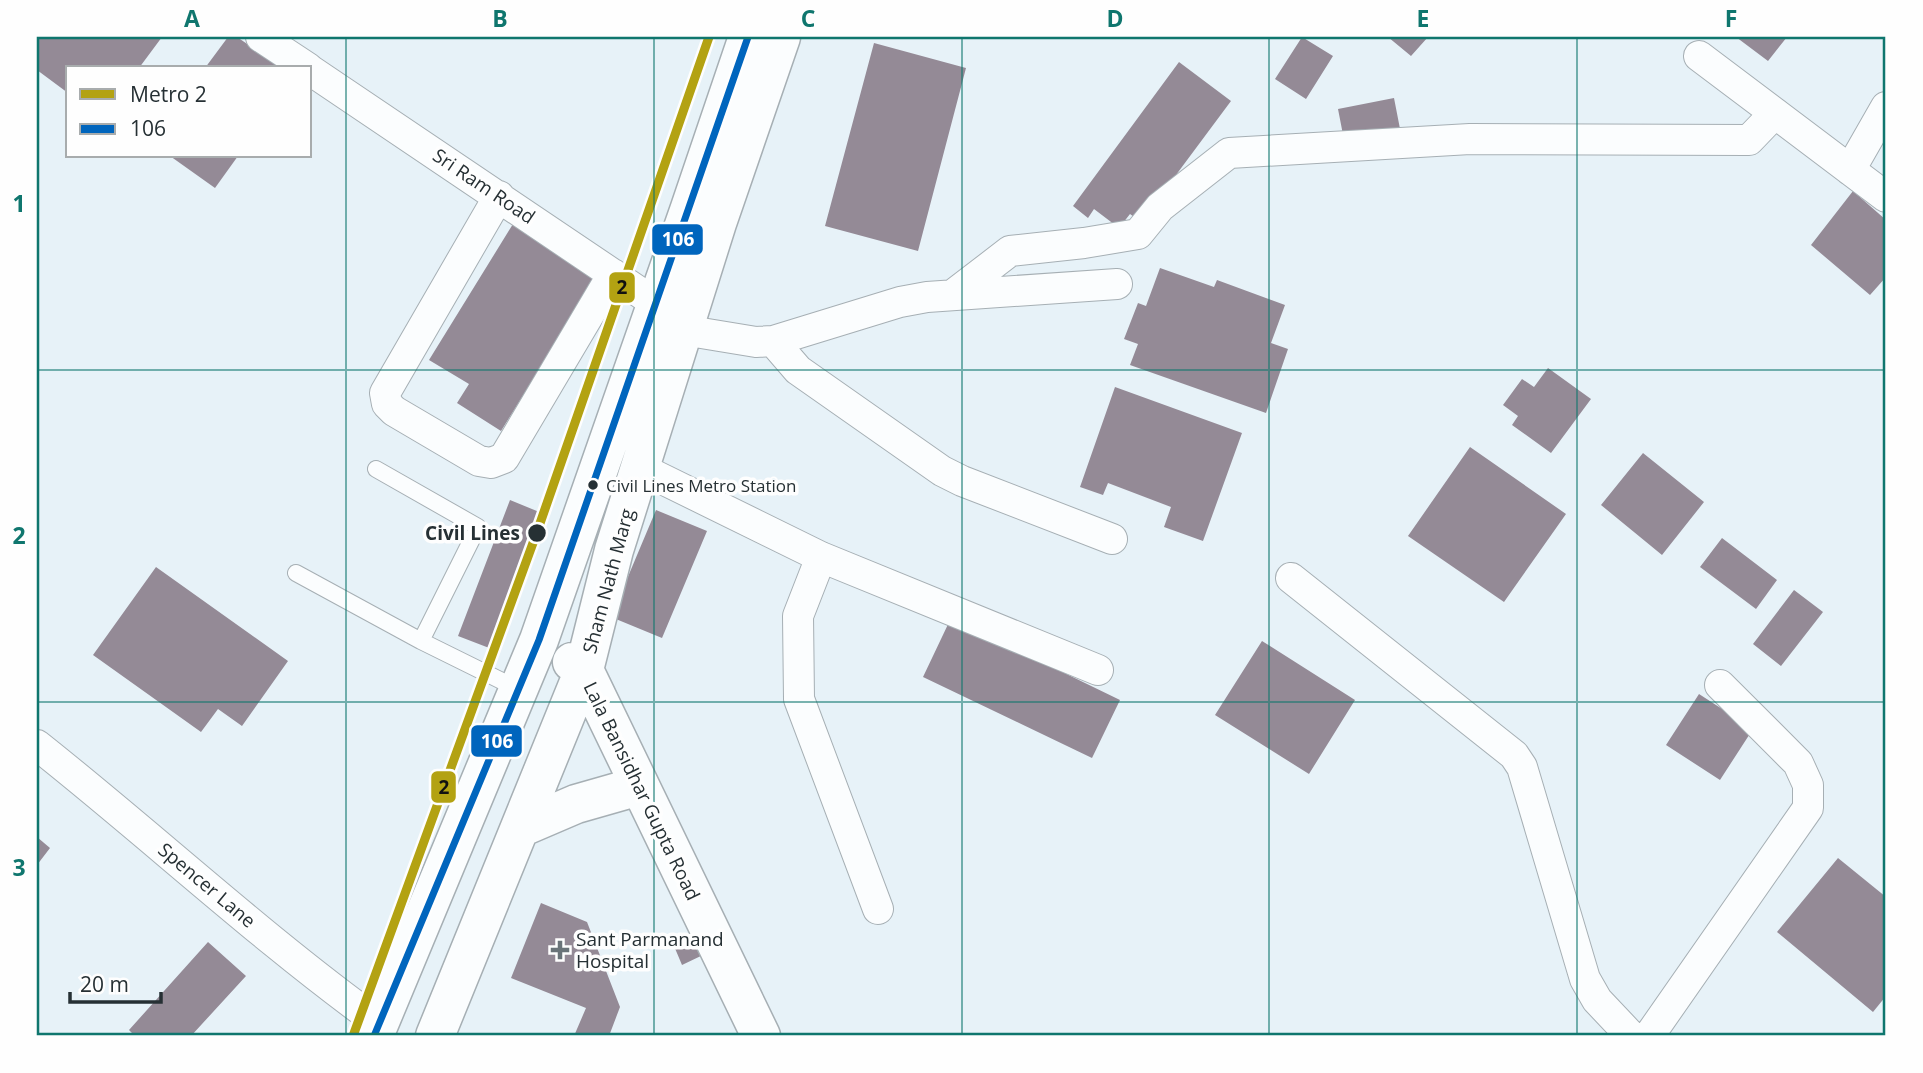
<svg xmlns="http://www.w3.org/2000/svg" width="1923" height="1073" viewBox="0 0 1923 1073" font-family="'Open Sans',sans-serif">
	<style>
		.building { fill: #948a96 }
		.lines { fill: none; stroke-linecap: round; stroke-linejoin: round }
		.lane-casing { stroke: #a6afb4; stroke-width: 18 }
		.street-casing { stroke: #a6afb4; stroke-width: 32 }
		.secondary-casing { stroke: #a6afb4; stroke-width: 41 }
		.lane { stroke: #fbfdfe; stroke-width: 16 }
		.street { stroke: #fbfdfe; stroke-width: 30 }
		.secondary { stroke: #fbfdfe; stroke-width: 38 }
		.bus-1-casing { stroke: #fefefe; stroke-width: 12 }
		.bus-1 { stroke: #0065bd; stroke-width: 7 }
		.metro-1-casing { stroke: #fefefe; stroke-width: 14 }
		.metro-1 { stroke: #b3a212; stroke-width: 9 }
		.grid { fill: none; stroke: #0f766e; stroke-width: 2; stroke-opacity: 0.55 }
		.bus-dot { fill: #263034; stroke: #fefefe; stroke-width: 2.5 }
		.poi-dot { fill: #6a7479; stroke: #fefefe; stroke-width: 2.5 }
		.labels { text-anchor: middle; stroke-width: 7; stroke-linejoin: round; paint-order: stroke }
		.bus-label { font-size: 17px; fill: #263034; stroke: #fefefe; text-anchor: start }
		.street-label { font-size: 19px; fill: #263034; stroke: #fefefe }
		.stop-label { font-size: 19px; font-weight: bold; fill: #263034; stroke: #fefefe; text-anchor: end }
		.poi-label { font-size: 19px; fill: #263034; stroke: #fefefe; text-anchor: start }
		.line-badge { stroke: #fefefe; stroke-width: 2.5 }
		.badge-label { font-size: 19px; text-anchor: middle; font-weight: bold; fill: #fff }
		.pale-badge-label { font-size: 19px; text-anchor: middle; font-weight: bold; fill: #111 }
		.neatline { fill: none; stroke: #0f766e; stroke-width: 2.5 }
		.grid-label { font-size: 23px; text-anchor: middle; font-weight: bold; fill: #0f766e }
	</style>
	<rect width="100%" height="100%" fill="#e7f2f8"/>
	<path class="building" d="M37 37H162L139 68H68V93L37 70Z
		M228 37H237L282 68H205Z
		M1302 37 1333 56 1306 99 1275 79Z
		M1388 37H1428L1411 56Z
		M1736 37H1787L1768 61Z
		M874 43 966 68 918 251 825 226Z
		M1179 62 1231 101 1141 222 1130 214 1119 228 1094 209 1088 218 1073 206Z
		M1394 98 1401 134 1345 145 1338 109Z
		M170 156H238L215 188Z
		M1853 191 1886 220V277L1870 295 1811 245Z
		M513 224 597 276 501 431 457 403 469 384 429 360Z
		M1160 268 1214 287 1217 280 1285 305 1271 343 1288 349 1266 413 1130 365 1138 344 1124 339 1138 303 1146 306Z
		M1548 368 1591 399 1551 453 1512 425 1518 416 1503 405 1522 379 1534 387Z
		M1115 387 1242 433 1203 541 1164 527 1171 507 1108 483 1103 495 1080 487Z
		M1470 447 1566 514 1504 602 1408 536Z
		M1643 453 1704 502 1662 555 1601 505Z
		M510 500 549 516 497 651 458 636Z
		M656 510 707 531 662 638 611 617Z
		M1722 538 1777 580 1756 609 1700 567Z
		M156 567 288 661 242 726 218 709 201 732 93 655Z
		M1794 590 1823 612 1781 666 1753 644Z
		M951 618 1120 700 1092 758 923 677Z
		M1262 641 1355 700 1309 774 1215 715Z
		M1699 694 1753 729 1720 780 1666 745Z
		M37 837 50 848 37 865Z
		M1838 858 1886 897V996L1873 1012 1777 932Z
		M541 903 587 922 620 1007 609 1036H574L586 1008 511 978Z
		M696 935 705 954 682 965 674 946Z
		M208 942 246 976 191 1036H135L129 1030Z"/>
	<g class="lines">
		<g class="lane-casing">
			<path id="lane" d="M376 469 478 527 421 641 518 689
				M296 573 421 641"/>
		</g>
		<g class="street-casing">
			<path id="street" d="M261 37 308 68
				M1699 56 1886 197
				M310 70 657 304
				M1850 170 1886 107
				M499 196 385 393 387 404 394 411 479 461 491 463 504 458 613 274
				M954 294 1010 251 1084 243 1138 234 1160 207 1229 153 1470 139 1749 140 1775 113
				M683 330 756 342 773 341 900 302 927 297 1117 284
				M773 341 798 370 942 471 962 481 1112 539
				M640 468 821 557 1098 670
				M821 557 798 616 799 699 878 909
				M1291 578 1514 755 1522 767 1585 979 1597 1000 1631 1036
				M37 745C152 836 260 937 379 1023
				M1649 1036 1808 808V785L1798 763 1720 685"/>
		</g>
		<g class="secondary-casing">
			<path id="secondary" d="M572 662 584 670 761 1036
				M520 828 576 804 639 786
				M374 1036 539 640 690 208 748 37
				M435 1036 584 670 614 550 717 223 781 37"/>
		</g>
		<use href="#lane" class="lane"/>
		<use href="#street" class="street"/>
		<use href="#secondary" class="secondary"/>
		<g class="bus-1-casing">
			<path id="bus-1" d="M374 1036 539 640 748 37"/>
		</g>
		<use href="#bus-1" class="bus-1"/>
		<g class="metro-1-casing">
			<path id="metro-1" d="M353 1036 537 532 709 37"/>
		</g>
		<use href="#metro-1" class="metro-1"/>
	</g>
	<path class="grid" d="M346 37V1036M654 37V1036M962 37V1036M1269 37V1036M1577 37V1036M37 370H1886M37 702H1886"/>
	<g class="bus-dot">
		<circle cx="593" cy="485" r="6"/>
		<circle cx="537" cy="533" r="10"/>
	</g>
	<path class="poi-dot" d="M556.5 939.5h7v7h7v7h-7v7h-7v-7h-7v-7h7z"/>
	<g class="labels">
		<g class="bus-label">
			<text x="606" y="492">Civil Lines Metro Station</text>
		</g>
		<g class="street-label">
			<text transform="translate(484 186) rotate(34)" y="7">Sri Ram Road</text>
			<text transform="translate(608 581) rotate(-75)" y="7">Sham Nath Marg</text>
			<text transform="translate(642 791) rotate(64)" y="7">Lala Bansidhar Gupta Road</text>
			<text transform="translate(207 885) rotate(40)" y="7">Spencer Lane</text>
		</g>
		<g class="stop-label">
			<text x="520" y="540">Civil Lines</text>
		</g>
		<g class="poi-label">
			<text x="576" y="946">Sant Parmanand<tspan x="576" dy="22">Hospital</tspan></text>
		</g>
	</g>
	<g class="line-badge">
		<rect x="651" y="223" width="53" height="33" rx="7" fill="#0065bd"/>
		<rect x="608" y="271" width="28" height="33" rx="7" fill="#b3a212"/>
		<rect x="470" y="724" width="53" height="34" rx="7" fill="#0065bd"/>
		<rect x="430" y="770" width="27" height="34" rx="7" fill="#b3a212"/>
	</g>
	<g class="badge-label">
		<text x="678" y="246">106</text>
		<text x="497" y="748">106</text>
	</g>
	<g class="pale-badge-label">
		<text x="622" y="294">2</text>
		<text x="444" y="794">2</text>
	</g>
	<rect width="1923" height="1073" fill="none" stroke="#fefefe" stroke-width="77"/>
	<rect x="66" y="66" width="245" height="91" fill="#fefefe" stroke="#a8acad" stroke-width="2"/>
	<rect x="80" y="89" width="35" height="10" fill="#b3a212" stroke="#a8acad" stroke-width="2"/>
	<text x="130" y="102" font-size="21" fill="#263034">Metro 2</text>
	<rect x="80" y="124" width="35" height="10" fill="#0065bd" stroke="#a8acad" stroke-width="2"/>
	<text x="130" y="136" font-size="21" fill="#263034">106</text>
	<path d="M70 992v10h91v-10" fill="none" stroke="#263034" stroke-width="3.5"/>
	<text x="80" y="992" font-size="21" fill="#263034" stroke="#fefefe" stroke-width="5" paint-order="stroke">20 m</text>
	<rect x="38" y="38" width="1846" height="996" class="neatline"/>
	<g class="grid-label">
		<text x="192" y="27">A</text>
		<text x="500" y="27">B</text>
		<text x="808" y="27">C</text>
		<text x="1115" y="27">D</text>
		<text x="1423" y="27">E</text>
		<text x="1731" y="27">F</text>
		<text x="19" y="212">1</text>
		<text x="19" y="544">2</text>
		<text x="19" y="876">3</text>
	</g>
</svg>
